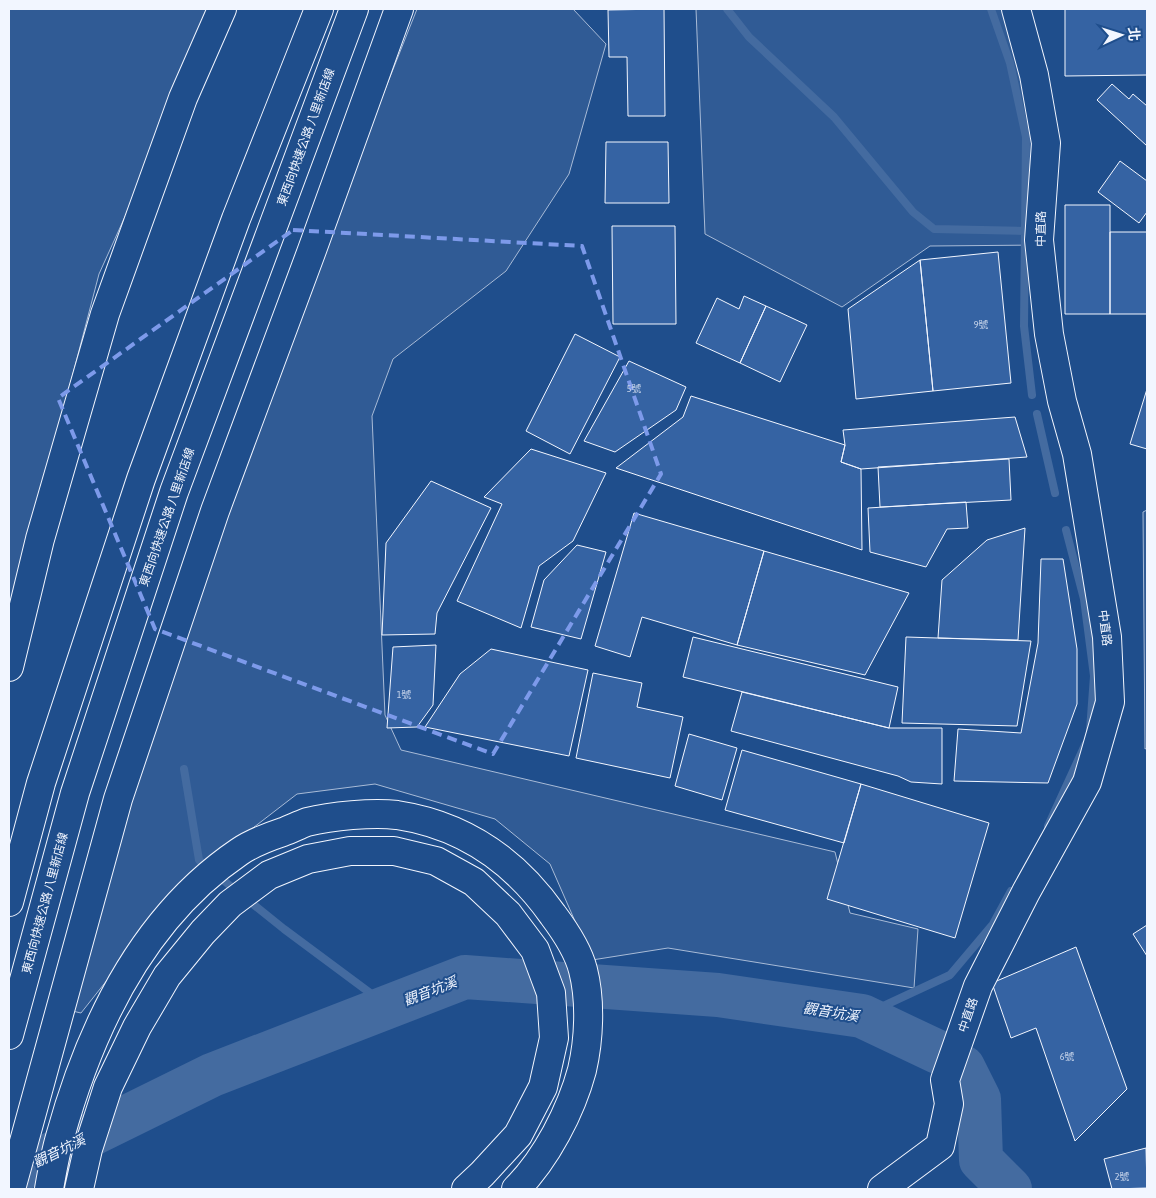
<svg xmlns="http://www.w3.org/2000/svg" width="1156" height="1198" viewBox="0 0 1156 1198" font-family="'Asap Condensed','Noto Sans TC',sans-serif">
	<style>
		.built { fill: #305b95; stroke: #a8bbd7 }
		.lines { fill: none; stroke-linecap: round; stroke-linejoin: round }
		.stream { stroke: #446ba0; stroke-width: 8 }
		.river { stroke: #446ba0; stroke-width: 44 }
		.building { fill: #3563a3; stroke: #f2f6ff }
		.secondary-casing { stroke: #f2f6ff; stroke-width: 30 }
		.highway-casing { stroke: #f2f6ff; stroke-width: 30 }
		.secondary { stroke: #1f4e8c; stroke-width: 28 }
		.highway { stroke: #1f4e8c; stroke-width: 28 }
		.marked { fill: none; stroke: #7d9aea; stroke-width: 4; stroke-dasharray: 10 6; stroke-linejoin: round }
		.labels { text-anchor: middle; stroke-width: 4; stroke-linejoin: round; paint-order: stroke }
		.number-label { font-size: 10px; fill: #c3d1e8 }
		.street-label { font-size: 12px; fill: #f2f6ff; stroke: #1f4e8c }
		.water-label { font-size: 14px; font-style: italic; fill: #f2f6ff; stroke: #1f4e8c }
	</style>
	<rect width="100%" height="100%" fill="#1f4e8c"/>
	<path class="built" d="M9 9H219L99 274 9 619Z
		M417 9H573L606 44 569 174 506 271 393 359 372 416 385 715 401 750 835 852 850 913 918 929 914 988 668 948 592 960 550 864 495 819 375 784 297 794 188 878 81 1013 59 1008 293 321Z
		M696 9H1021L1042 245 930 246 842 307 705 234Z
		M1147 510V748L1145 749 1143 512Z"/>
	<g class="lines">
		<path class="stream" d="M727 9 749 37 834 117 913 212 934 229 1025 231
			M991 9 1010 63 1026 137 1024 326 1032 395
			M1037 414 1055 493
			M1066 530 1084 599 1094 676 1090 730
			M184 769 199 860 209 869
			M1048 826 1085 745
			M218 876 284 929 389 1007
			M862 1016 950 975 993 924 1011 891"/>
		<path class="river" d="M963 1067 979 1099 981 1160 1010 1189
			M9 1175 212 1075 465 977 718 995 862 1016 938 1052"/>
	</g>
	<path class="building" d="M664 9 665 116H628L627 57H609L608 10Z
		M1065 9H1147V75L1065 76Z
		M1112 84 1129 99 1133 94 1147 106V146L1097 100Z
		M606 142H668L669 203H605Z
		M1120 161 1147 181V212L1139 223 1098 192Z
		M1065 205H1110V314H1065Z
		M612 226H675L676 324H613Z
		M1110 232H1147V314H1110Z
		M998 252 1011 383 933 391 920 260Z
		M920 260 933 391 856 399 848 309Z
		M744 296 766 306 740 363 696 343 717 298 739 309Z
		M766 306 807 325 780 382 740 363Z
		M575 334 620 357 570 454 526 431Z
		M629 361 686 387 676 410 615 452 584 441Z
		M1147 389V449L1130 444Z
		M691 396 845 445 841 462 861 469 862 550 616 468 683 417Z
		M1015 417 1027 457 861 469 841 462 845 445 843 430Z
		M531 449 606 473 573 541 539 566 521 628 457 601 502 504 484 497Z
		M1009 459 1011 500 880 507 878 467Z
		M431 481 491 508 437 613 435 634 382 635 386 543Z
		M966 502 968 528 947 529 926 567 870 552 868 508Z
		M634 513 764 551 737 645 642 617 630 657 595 646Z
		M1025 528 1018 640 938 638 942 580 987 540Z
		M577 545 606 552 581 639 531 627 544 580Z
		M764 551 909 593 865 675 737 645Z
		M1041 559H1063L1077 649V704L1048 783 954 781 958 729 1021 733 1038 643Z
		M693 637 898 687 889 728 683 677Z
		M906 637 1031 641 1017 726 902 723Z
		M436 645 433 705 417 727 387 728 393 647Z
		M491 649 588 670 569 756 425 727 460 674Z
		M593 673 642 683 637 707 683 717 670 778 576 758Z
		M742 692 889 728H942V784L911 782 898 776 731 731Z
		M689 734 737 748 722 800 675 786Z
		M742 750 861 784 844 843 725 810Z
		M861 784 989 823 955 938 827 899Z
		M1147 925V956L1133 934Z
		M1076 947 1127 1089 1075 1141 1036 1028 1011 1038 992 983Z
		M1146 1148 1147 1188 1112 1189 1104 1159Z"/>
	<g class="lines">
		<g class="secondary-casing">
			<path id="secondary" d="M882 1189 940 1146 949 1104 945 1080 978 986 1026 892 1087 782 1110 702 1107 637 1077 454 1062 401 1049 334 1039 240 1046 143 1034 75 1016 9"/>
		</g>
		<g class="highway-casing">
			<path id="highway" d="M9 667 40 539 105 314 183 98 222 9
				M9 902 41 783 141 479 236 219 319 9
				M9 1035 75 793 174 492 354 9
				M11 1189 118 799 215 511 312 250 399 9
				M49 1189C52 1172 55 1154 60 1137 90 1028 143 917 239 852 252 843 268 837 283 832 291 829 299 825 307 822 331 816 373 812 397 815 463 825 515 861 553 915 565 931 578 950 583 970 591 1001 589 1040 582 1070 571 1111 546 1159 516 1189
				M79 1189 88 1149 108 1087 137 1027 167 976 203 932 230 904 269 875 308 859 350 851H394L436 861 474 882 508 914 535 950 551 993 554 1038 543 1087 518 1135 482 1174 466 1189"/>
		</g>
		<use href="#secondary" class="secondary"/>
		<use href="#highway" class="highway"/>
	</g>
	<path class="marked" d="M293 230 582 246 661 474 493 754 155 629 58 398Z"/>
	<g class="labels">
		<g class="number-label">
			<text x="981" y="328">9號</text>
			<text x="634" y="392">5號</text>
			<text x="404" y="698">1號</text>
			<text x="1067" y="1060">6號</text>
			<text x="1122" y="1180">2號</text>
		</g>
		<g class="street-label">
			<text transform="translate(306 137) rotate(-70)" y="4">東西向快速公路 八里新店線</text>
			<text transform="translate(1041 229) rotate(-89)" y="4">中直路</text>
			<text transform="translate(167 517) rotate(-71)" y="4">東西向快速公路 八里新店線</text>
			<text transform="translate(1105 628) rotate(83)" y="4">中直路</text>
			<text transform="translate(45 903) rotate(-75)" y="4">東西向快速公路 八里新店線</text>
			<text transform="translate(968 1015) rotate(-71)" y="4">中直路</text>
		</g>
		<g class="water-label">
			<text transform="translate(430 991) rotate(-21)" y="5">觀音坑溪</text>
			<text transform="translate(831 1012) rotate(9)" y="5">觀音坑溪</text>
			<text transform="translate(59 1151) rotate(-26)" y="5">觀音坑溪</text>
		</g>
	</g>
	<rect width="1156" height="1198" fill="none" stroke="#f2f6ff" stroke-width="20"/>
	<g transform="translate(1121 35) rotate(86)" stroke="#1f4e8c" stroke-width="4" paint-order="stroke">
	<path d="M0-4L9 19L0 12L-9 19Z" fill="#f2f6ff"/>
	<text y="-8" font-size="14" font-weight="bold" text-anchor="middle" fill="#f2f6ff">北</text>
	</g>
</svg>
